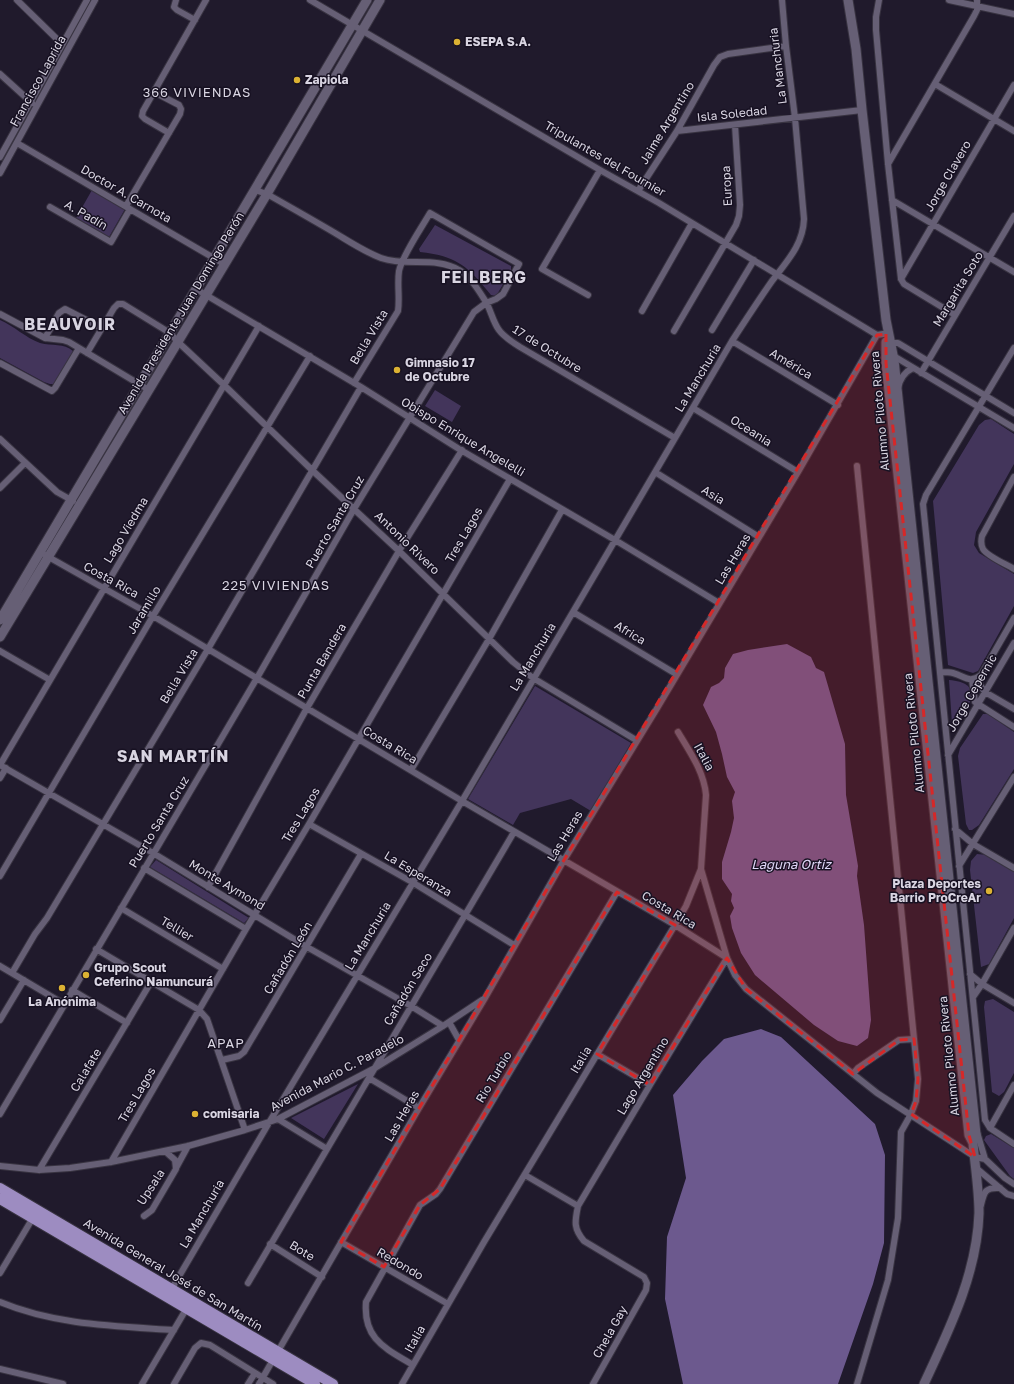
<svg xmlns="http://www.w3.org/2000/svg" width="1014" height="1384" viewBox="0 0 1014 1384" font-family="'Golos Text',sans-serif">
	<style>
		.green { fill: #43355b }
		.water { fill: #6c598e }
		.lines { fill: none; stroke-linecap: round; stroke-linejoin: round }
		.minor-casing { stroke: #383341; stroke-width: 8 }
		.secondary-casing { stroke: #383341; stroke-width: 11 }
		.trunk-casing { stroke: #383341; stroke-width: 12 }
		.minor { stroke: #665f75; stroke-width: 6 }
		.secondary { stroke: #665f75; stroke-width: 9 }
		.trunk { stroke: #9d8cc1; stroke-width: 10 }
		.marked { fill: #d62828; fill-opacity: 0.2; stroke: #d62828; stroke-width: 3; stroke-dasharray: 8 5; stroke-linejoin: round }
		.poi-dot { fill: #dcb233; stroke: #171122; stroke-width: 1.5 }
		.labels { text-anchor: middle; stroke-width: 3; stroke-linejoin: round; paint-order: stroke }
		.poi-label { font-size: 12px; font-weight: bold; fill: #d9d5e2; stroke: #171122; text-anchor: start }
		.street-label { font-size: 12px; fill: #d9d5e2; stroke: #171122 }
		.neighbourhood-label { font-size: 13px; letter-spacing: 1px; fill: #d9d5e2; stroke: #171122 }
		.water-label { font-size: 13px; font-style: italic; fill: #e0d6f7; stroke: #171122 }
		.district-label { font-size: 16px; font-weight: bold; letter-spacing: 1px; fill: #d9d5e2; stroke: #171122 }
	</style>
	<rect width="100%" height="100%" fill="#201a2c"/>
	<path class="green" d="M92 190 125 209 109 237 76 218Z
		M435 225 511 266V271L496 296 491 295C468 267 458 256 420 252L419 249Z
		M0 320C14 326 26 338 40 343 52 346 64 343 73 351L72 354 54 384H50L44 382 0 358Z
		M435 390 461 406 452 422 425 406Z
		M991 419 1014 434V464L976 532 974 545 979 553 1014 574V606L978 671 973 673 948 665 933 501 979 425 985 420Z
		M949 680C986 683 969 706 957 725L952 724Z
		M535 686 631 743 591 811 571 799 520 813 513 825 468 799Z
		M983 714H988L1014 732V769L979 825 972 830H969L966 824 958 756 960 748Z
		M977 854 987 855 1014 871V918L989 964 981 967 970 870 971 861Z
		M156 860 249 918 244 923 150 867Z
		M993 999 1014 1012V1073L1004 1092 999 1096 992 1092 984 1007 985 1001Z
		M358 1084 324 1139 291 1118Z
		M991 1134 1014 1148V1179L1010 1176 984 1140 986 1136Z"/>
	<path class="water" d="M787 644 811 657 816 668 824 672 845 744 846 795 858 866 857 876 864 925 871 1020 868 1038 857 1046 838 1041 814 1025 755 975 741 953 732 928 730 916 734 908 731 901 732 894 722 879V862L731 832 734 818 732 801 735 792 727 777 722 754 716 732 703 705 711 687 719 683 724 678 725 668 733 654 748 650Z
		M761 1029 781 1037 875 1124 885 1155 884 1243 873 1284 838 1384H683L665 1299 667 1237 686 1178 673 1095 702 1061 724 1039Z"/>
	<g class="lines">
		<g class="minor-casing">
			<path id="minor" d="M17 0 62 44
				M176 0 174 7 177 10 195 20
				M310 0 600 170 659 203 877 335 889 333
				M879 0 876 17V30L888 164 901 279 904 284 955 315
				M949 0 1014 14
				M0 74 32 103
				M935 84 1014 131
				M677 131 862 110
				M169 133 145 119 142 116 143 111 206 0
				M17 143 224 264
				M0 157 87 0
				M888 164 974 16 977 10V0
				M0 173 95 0
				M255 190 267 194C290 207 313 220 335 233 350 242 365 252 381 258 406 267 436 256 459 270 470 276 479 291 486 302 491 311 493 322 499 330 504 337 512 342 520 347L675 438
				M638 191 677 131 714 65 720 57 728 54 786 46
				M892 200 1014 272
				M126 206 180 114 181 109 179 105 154 92
				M50 207 111 242 130 209
				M901 279 1014 85
				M196 289 361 387 459 449 615 540 719 603
				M588 295 542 269 600 170
				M642 311 692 223
				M0 314 45 338 63 340 69 342 149 390
				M712 330 754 260
				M674 331 736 225 739 216 740 205 735 125
				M45 338 59 313 65 309 102 328
				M732 341 838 405
				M887 343H898L1014 413
				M1014 348 926 495 923 504 985 1120 990 1128 1014 1144
				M87 353 114 308 118 304H123L170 333 178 342 224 385 313 471 399 551 513 662 533 678 636 740
				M892 355 1014 428
				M0 363 52 391 55 388 79 348
				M921 373 1014 216
				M898 388C900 379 904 372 913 368
				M693 408 798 472
				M0 439 57 492 73 501
				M857 466 918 1079 916 1101 911 1114 901 1132 898 1218 888 1280 857 1384
				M655 472 759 537
				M1014 477 982 536C981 540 981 545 983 549 988 557 1006 564 1014 569
				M0 488 25 463
				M45 555 153 616 462 801 675 925 727 958
				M573 612 676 674
				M0 651 50 680
				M940 672C944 672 949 672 953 673 965 676 969 684 981 675L1014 618
				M979 677 980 685 985 692 1014 709
				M972 680 975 702 1014 727
				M948 755 1014 643
				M0 765 153 853 307 947 411 1006 443 1026
				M0 765 259 326
				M411 770 489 639 562 510
				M0 778 6 768
				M309 824 412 882 514 945
				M955 829 973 844 1014 868
				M959 866 1014 777
				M144 868 246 929
				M701 869 727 958 735 975 746 989 877 1093 975 1157 985 1159 1005 1178 1014 1184
				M0 876 153 616 310 356
				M208 887 307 708 399 551 462 450
				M121 908 223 969
				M96 949 199 1010 207 1019 245 1130
				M0 966 64 1004
				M12 973 35 934 47 918 208 649 361 387
				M970 974 982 984 1014 1003
				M72 990 127 1023
				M973 997 982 984 1014 928
				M0 1020 24 980
				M449 1022 459 1040
				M597 1054 650 1085
				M222 1060 239 1056 244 1052 361 854
				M853 1074 858 1068 899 1040 914 1039
				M369 1078 419 1108
				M0 1114 257 678 354 509 474 312 486 303 496 299 503 294 519 264 430 213C422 227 402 256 399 271 397 284 400 298 398 311L354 383
				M278 1119 327 1149
				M990 1128 1014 1085
				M977 1132 985 1159
				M111 1162 246 929 309 824 510 479
				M0 1166 39 1170 70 1168 111 1162 188 1146 245 1130 278 1119 375 1068 443 1026 482 1000
				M975 1167 1007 1194 1014 1196
				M176 1168 188 1146
				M39 1170 151 982
				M525 1175 578 1206C575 1221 573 1228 584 1241L644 1277 647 1283 646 1290 593 1384
				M981 1205C984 1192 985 1187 1000 1188
				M578 1206 650 1085 727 958
				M144 1216 152 1210 176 1169 175 1160 165 1151
				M341 1242 448 1304
				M270 1244 322 1277
				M0 1273 34 1216
				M248 1283 514 832
				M171 1290 270 1121 462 801 732 341C745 321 758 301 772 281 787 261 803 245 804 219L795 118 786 46 782 0
				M0 1302C55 1325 115 1326 174 1330
				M413 1365C385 1348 363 1339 366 1302L420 1205 436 1194 440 1189 617 892
				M0 1369 63 1384
				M142 1384 188 1306
				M174 1384 195 1348 201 1343 210 1345 273 1384
				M248 1384 255 1373
				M259 1384 419 1108 485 998 564 860 656 710 798 472 877 335
				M402 1384 484 1242 675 925 686 906 701 869 706 795C704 772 690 752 678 732"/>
		</g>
		<g class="secondary-casing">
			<path id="secondary" d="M848 0 856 49 862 110 886 320 894 360 976 1134 973 1143C975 1166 979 1190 979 1213 977 1274 949 1330 924 1384
				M886 342V363L969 1135 973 1143
				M0 620 367 0
				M0 637 267 194 380 0"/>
		</g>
		<g class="trunk-casing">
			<path id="trunk" d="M0 1188 333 1384
				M0 1199 315 1384"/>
		</g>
		<use href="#minor" class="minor"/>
		<use href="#secondary" class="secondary"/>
		<use href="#trunk" class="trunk"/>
	</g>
	<path class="marked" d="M886 334V363L969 1135 975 1157 911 1114 916 1101 918 1079 914 1039 899 1040 853 1074 746 989 727 958 650 1085 597 1054 675 925 617 892 440 1189 420 1205 384 1267 341 1242 564 860 877 335Z"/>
	<g class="poi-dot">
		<circle cx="457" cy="42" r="4"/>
		<circle cx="297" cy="80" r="4"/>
		<circle cx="397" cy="370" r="4"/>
		<circle cx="989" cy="891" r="4"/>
		<circle cx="86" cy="975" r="4"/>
		<circle cx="62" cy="988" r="4"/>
		<circle cx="195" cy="1114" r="4"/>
	</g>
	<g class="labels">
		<g class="poi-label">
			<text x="465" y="46">ESEPA S.A.</text>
			<text x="305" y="84">Zapiola</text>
			<text x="405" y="367">Gimnasio 17<tspan x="405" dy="14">de Octubre</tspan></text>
			<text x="981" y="888" text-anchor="end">Plaza Deportes<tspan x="981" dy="14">Barrio ProCreAr</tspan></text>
			<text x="94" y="972">Grupo Scout<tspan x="94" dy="14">Ceferino Namuncurá</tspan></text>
			<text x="62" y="1006" text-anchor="middle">La Anónima</text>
			<text x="203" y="1118">comisaria</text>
		</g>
		<g class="street-label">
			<text transform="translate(778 66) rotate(-97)" y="4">La Manchuria</text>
			<text transform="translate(38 81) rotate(-61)" y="4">Francisco Laprida</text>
			<text transform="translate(732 114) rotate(-6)" y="4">Isla Soledad</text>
			<text transform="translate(667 123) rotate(-59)" y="4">Jaime Argentino</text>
			<text transform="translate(605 159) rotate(30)" y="4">Tripulantes del Fournier</text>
			<text transform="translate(948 176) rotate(-60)" y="4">Jorge Clavero</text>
			<text transform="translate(727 186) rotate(-93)" y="4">Europa</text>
			<text transform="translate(126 194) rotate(30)" y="4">Doctor A. Carnota</text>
			<text transform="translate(86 215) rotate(30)" y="4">A. Padín</text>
			<text transform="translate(958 289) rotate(-59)" y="4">Margarita Soto</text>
			<text transform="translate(181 313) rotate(-59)" y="4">Avenida Presidente Juan Domingo Perón</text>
			<text transform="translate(369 337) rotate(-59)" y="4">Bella Vista</text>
			<text transform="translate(547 349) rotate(32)" y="4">17 de Octubre</text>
			<text transform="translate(791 364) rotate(31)" y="4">América</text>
			<text transform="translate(698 378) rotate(-59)" y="4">La Manchuria</text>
			<text transform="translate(880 411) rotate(-95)" y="4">Alumno Piloto Rivera</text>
			<text transform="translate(751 431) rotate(32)" y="4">Oceania</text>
			<text transform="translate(463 437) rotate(31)" y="4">Obispo Enrique Angelelli</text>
			<text transform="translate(713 495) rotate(32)" y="4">Asia</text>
			<text transform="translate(335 522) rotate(-60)" y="4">Puerto Santa Cruz</text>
			<text transform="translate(126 530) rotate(-59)" y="4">Lago Viedma</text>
			<text transform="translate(464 535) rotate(-60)" y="4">Tres Lagos</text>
			<text transform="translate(407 543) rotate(44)" y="4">Antonio Rivero</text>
			<text transform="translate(733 559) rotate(-59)" y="4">Las Heras</text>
			<text transform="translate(111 580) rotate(29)" y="4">Costa Rica</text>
			<text transform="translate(144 610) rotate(-59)" y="4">Jaramillo</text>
			<text transform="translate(630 633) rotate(31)" y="4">Africa</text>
			<text transform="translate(533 657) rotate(-59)" y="4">La Manchuria</text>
			<text transform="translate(322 661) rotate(-60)" y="4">Punta Bandera</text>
			<text transform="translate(179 676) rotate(-59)" y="4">Bella Vista</text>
			<text transform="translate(972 693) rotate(-60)" y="4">Jorge Cepernic</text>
			<text transform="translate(914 733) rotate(-96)" y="4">Alumno Piloto Rivera</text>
			<text transform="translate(390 745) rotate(31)" y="4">Costa Rica</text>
			<text transform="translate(704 757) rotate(62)" y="4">Italia</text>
			<text transform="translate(301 815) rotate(-59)" y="4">Tres Lagos</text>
			<text transform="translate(159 822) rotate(-59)" y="4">Puerto Santa Cruz</text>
			<text transform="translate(565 836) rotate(-59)" y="4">Las Heras</text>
			<text transform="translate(418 874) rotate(31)" y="4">La Esperanza</text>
			<text transform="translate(227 885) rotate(31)" y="4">Monte Aymond</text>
			<text transform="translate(669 910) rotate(31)" y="4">Costa Rica</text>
			<text transform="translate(177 929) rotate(31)" y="4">Tellier</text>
			<text transform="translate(368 936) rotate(-59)" y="4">La Manchuria</text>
			<text transform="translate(288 958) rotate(-59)" y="4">Cañadón León</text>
			<text transform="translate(408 989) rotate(-59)" y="4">Cañadón Seco</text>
			<text transform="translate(949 1056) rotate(-96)" y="4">Alumno Piloto Rivera</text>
			<text transform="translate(581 1060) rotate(-59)" y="4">Italia</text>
			<text transform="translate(86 1070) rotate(-59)" y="4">Calafate</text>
			<text transform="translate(337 1073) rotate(-28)" y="4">Avenida Mario C. Paradelo</text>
			<text transform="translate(643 1076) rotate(-59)" y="4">Lago Argentino</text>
			<text transform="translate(494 1077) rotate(-59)" y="4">Rio Turbio</text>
			<text transform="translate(137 1095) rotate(-60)" y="4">Tres Lagos</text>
			<text transform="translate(402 1116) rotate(-60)" y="4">Las Heras</text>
			<text transform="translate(151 1187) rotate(-57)" y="4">Upsala</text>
			<text transform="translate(202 1214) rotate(-60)" y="4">La Manchuria</text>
			<text transform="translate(302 1251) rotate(32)" y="4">Bote</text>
			<text transform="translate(400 1264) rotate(30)" y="4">Redondo</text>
			<text transform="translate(173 1275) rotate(31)" y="4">Avenida General José de San Martín</text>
			<text transform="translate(610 1332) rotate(-61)" y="4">Chela Gay</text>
			<text transform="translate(415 1339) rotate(-60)" y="4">Italia</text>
		</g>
		<g class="neighbourhood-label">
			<text x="197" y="97">366 VIVIENDAS</text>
			<text x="276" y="590">225 VIVIENDAS</text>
			<text x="226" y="1048">APAP</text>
		</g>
		<g class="water-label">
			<text x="791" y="869">Laguna Ortiz</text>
		</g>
		<g class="district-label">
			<text x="484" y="283">FEILBERG</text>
			<text x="70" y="330">BEAUVOIR</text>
			<text x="173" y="762">SAN MARTÍN</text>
		</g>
	</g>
</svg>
